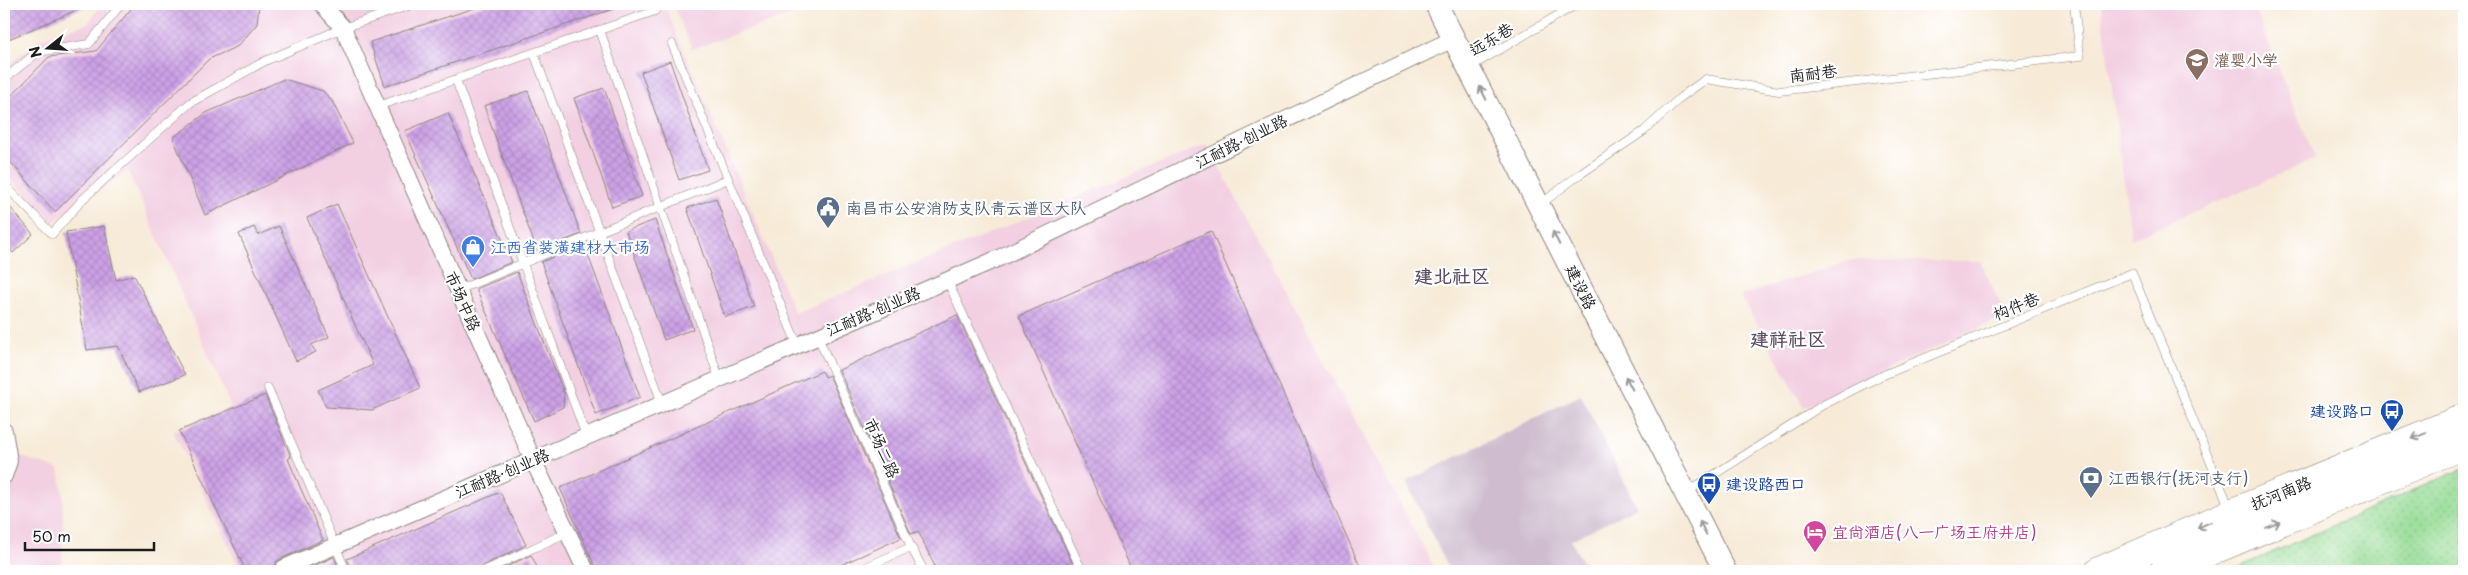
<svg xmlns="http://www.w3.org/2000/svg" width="2468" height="575" viewBox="0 0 2468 575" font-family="'Playpen Sans','LXGW WenKai TC',sans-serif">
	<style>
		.built { fill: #f2cfe1 }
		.industrial { fill: #cfbdcf }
		.park { fill: url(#park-dots); stroke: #587c58 }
		.building { fill: url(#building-cross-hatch) }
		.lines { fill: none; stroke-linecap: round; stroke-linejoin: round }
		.lane-casing { stroke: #8a847a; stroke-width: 9 }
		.street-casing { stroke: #8a847a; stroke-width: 18 }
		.secondary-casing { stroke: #8a847a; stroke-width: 24 }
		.highway-casing { stroke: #8a847a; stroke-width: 29 }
		.lane { stroke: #fff; stroke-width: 8 }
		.street { stroke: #fff; stroke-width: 16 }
		.secondary { stroke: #fff; stroke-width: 22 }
		.highway { stroke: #fff; stroke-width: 28 }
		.oneway { stroke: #999 }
		.labels { text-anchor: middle; stroke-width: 4.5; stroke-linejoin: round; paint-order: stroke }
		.street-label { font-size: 16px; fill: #1c1c1c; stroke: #fff }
		.education-label { font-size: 16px; fill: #785e54; stroke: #fff; text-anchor: start }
		.service-label { font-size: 16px; fill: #4e5e75; stroke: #fff; text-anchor: start }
		.shop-label { font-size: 16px; fill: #366cbe; stroke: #fff; text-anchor: start }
		.transit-label { font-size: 16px; fill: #164399; stroke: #fff; text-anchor: end }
		.hotel-label { font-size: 16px; fill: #b23c85; stroke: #fff; text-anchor: start }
		.quarter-label { font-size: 19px; font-weight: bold; fill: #5a4b63; stroke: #fff }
	</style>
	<defs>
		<pattern id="park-dots" width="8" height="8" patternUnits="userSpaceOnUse" patternTransform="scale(1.25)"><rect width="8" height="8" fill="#95db94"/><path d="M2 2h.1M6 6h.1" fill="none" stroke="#80bb7f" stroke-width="1.8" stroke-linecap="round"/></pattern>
		<pattern id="building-cross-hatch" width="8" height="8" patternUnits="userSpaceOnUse" patternTransform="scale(1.25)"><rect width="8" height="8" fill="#cca1e6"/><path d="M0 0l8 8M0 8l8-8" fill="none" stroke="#af8ac5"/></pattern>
	</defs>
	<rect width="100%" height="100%" fill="#fff"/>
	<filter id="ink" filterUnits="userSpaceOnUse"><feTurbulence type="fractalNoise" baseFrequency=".02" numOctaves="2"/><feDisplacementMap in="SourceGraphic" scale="10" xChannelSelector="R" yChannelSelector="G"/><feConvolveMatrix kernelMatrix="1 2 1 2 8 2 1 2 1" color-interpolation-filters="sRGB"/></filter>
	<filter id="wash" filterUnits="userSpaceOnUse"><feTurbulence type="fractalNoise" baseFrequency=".0096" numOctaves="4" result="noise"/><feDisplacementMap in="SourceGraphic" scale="20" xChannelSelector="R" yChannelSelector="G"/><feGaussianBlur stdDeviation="1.12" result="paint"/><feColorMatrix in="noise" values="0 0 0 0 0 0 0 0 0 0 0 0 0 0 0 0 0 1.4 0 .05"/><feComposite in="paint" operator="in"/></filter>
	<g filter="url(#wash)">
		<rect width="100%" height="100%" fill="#f7ebd8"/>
		<path class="built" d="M102 4H664L795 313 1207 144 1436 571H241L173 431 231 407 128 171 53 222 4 172V69L40 39 88 23Z
			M673 4H799L802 11 692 49Z
			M2101 4H2253L2315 159 2131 239Z
			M1851 260 1980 261 2006 316 1804 407 1741 296Z
			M18 456 59 469 63 494 62 571H4V494Z"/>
		<path class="industrial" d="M1581 395 1637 507 1571 540 1583 564 1568 571H1450L1406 482Z"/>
		<path class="park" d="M2464 468V571H2230Z"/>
		<g id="blocks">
			<path class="building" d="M4 4H91L4 41Z
				M135 4H259L257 24 238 46 209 59 55 212 4 155V103L49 57 96 51Z
				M487 4H622V6L385 86 370 42Z
				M670 61 708 170 679 180 641 72Z
				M284 79 323 91 332 101 353 143 205 215 173 138 206 113Z
				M604 88 642 196 612 207 574 98Z
				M528 91 581 234 537 251 484 106Z
				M448 113 512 262 471 279 405 131Z
				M716 198 754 307 725 317 687 208Z
				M4 200 33 234 13 253 4 243Z
				M337 204 420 388 372 410 326 407 318 390 373 365 307 218Z
				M655 220 693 329 664 340 626 231Z
				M104 226 116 280 134 275 185 375 139 392 118 346 87 350 66 232Z
				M279 226 329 337 311 345 316 352 296 361 239 234 254 227 258 235Z
				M1211 231 1362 571H1132L1019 316Z
				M584 244 640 397 596 415 541 262Z
				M517 272 564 393 563 407 534 421 476 289Z
				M957 315 1076 571H937L918 531 911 534 839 370Z
				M822 371 825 377 829 375 901 538 827 571H597L560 488Z
				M265 395 291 457 288 459 323 540 280 559 276 562 275 571H246L179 431Z
				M500 492 526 545 482 566 478 571H352L347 559Z
				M531 555 539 571H497Z
				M334 557 340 571H302Z"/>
		</g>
	</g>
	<g filter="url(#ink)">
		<use href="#blocks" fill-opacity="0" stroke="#8a847a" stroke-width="1"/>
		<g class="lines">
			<g class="lane-casing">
				<path id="lane" d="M600 30 719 378
					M672 44 797 344
					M534 53 662 403
					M1470 67 1577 4
					M4 79 38 52 89 44 121 4
					M456 80 586 436
					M378 106 655 11 652 4
					M4 184 52 234 83 199 190 103 265 61 343 28 414 4
					M1541 204 1576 177 1644 131 1681 97 1706 79 1779 91 2080 56 2074 4
					M947 280 1082 571
					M458 290 728 179
					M817 335 911 547 924 571
					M268 388 346 571
					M1687 492 1823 405 1881 376 2132 273 2230 509
					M484 571 568 532
					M857 571 911 547"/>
			</g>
			<g class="street-casing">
				<path id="street" d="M322 4 343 28 533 460 586 571
					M4 431 9 461 4 476
					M284 568 999 258 1455 38"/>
			</g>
			<g class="secondary-casing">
				<path id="secondary" d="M1436 4 1725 571"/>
			</g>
			<g class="highway-casing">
				<path id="highway" d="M2099 571 2231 513 2464 418
					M2164 571 2464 445"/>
			</g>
			<use href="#lane" class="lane"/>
			<use href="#street" class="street"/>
			<use href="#secondary" class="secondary"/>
			<use href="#highway" class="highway"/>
		</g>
		<defs><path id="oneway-shaft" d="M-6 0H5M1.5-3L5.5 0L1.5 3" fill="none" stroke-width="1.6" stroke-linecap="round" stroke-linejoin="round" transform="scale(1.25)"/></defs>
		<g class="oneway">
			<use href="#oneway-shaft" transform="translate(1483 93) rotate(-117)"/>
			<use href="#oneway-shaft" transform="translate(1556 238) rotate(-117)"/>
			<use href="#oneway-shaft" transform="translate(1629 383) rotate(-117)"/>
			<use href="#oneway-shaft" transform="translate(2419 436) rotate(158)"/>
			<use href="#oneway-shaft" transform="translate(2204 525) rotate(156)"/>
			<use href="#oneway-shaft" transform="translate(2273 525) rotate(-23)"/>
			<use href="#oneway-shaft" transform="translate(1703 528) rotate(-117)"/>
		</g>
	</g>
	<defs>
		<g id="school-pin" transform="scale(1.25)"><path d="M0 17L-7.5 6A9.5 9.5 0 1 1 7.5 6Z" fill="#8d6e63" stroke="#fff"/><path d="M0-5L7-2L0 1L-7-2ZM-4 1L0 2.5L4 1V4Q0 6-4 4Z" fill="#fff"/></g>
		<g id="civic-pin" transform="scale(1.25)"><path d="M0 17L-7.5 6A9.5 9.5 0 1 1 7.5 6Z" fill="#5c6f8a" stroke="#fff"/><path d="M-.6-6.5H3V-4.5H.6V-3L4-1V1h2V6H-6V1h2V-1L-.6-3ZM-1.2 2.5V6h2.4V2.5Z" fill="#fff"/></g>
		<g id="shop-pin" transform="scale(1.25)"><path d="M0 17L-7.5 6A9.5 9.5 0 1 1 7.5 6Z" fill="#3f7fe0" stroke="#fff"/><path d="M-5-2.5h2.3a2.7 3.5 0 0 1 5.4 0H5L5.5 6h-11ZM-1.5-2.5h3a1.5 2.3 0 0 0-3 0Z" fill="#fff"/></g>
		<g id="bus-pin" transform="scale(1.25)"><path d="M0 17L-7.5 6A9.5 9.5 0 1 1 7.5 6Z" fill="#1a4fb4" stroke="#fff"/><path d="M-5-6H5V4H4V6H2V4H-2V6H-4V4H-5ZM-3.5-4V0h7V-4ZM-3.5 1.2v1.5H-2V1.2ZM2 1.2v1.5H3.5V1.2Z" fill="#fff"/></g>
		<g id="bank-pin" transform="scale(1.25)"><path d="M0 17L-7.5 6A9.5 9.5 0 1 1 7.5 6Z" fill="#5c6f8a" stroke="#fff"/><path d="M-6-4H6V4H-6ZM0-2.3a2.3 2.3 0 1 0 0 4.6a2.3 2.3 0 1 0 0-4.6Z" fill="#fff"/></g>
		<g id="hotel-pin" transform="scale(1.25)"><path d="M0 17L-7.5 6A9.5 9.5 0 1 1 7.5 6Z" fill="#d1479c" stroke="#fff"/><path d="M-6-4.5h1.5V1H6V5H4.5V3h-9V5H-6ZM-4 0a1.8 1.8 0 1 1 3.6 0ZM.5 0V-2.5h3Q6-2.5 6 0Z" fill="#fff"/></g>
	</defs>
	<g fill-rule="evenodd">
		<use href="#school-pin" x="2197" y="60"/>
		<use href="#civic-pin" x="828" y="208"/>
		<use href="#shop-pin" x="473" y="247"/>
		<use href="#bus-pin" x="2392" y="411"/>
		<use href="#bank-pin" x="2091" y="478"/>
		<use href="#bus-pin" x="1709" y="484"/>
		<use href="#hotel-pin" x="1815" y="532"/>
	</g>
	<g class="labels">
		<g class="street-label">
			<text transform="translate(1491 39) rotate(-31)" y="6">远东巷</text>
			<text transform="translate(1813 73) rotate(-7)" y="6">南耐巷</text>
			<text transform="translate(1241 141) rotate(-26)" y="6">江耐路·创业路</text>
			<text transform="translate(1581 287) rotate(63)" y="6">建设路</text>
			<text transform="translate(463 301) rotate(66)" y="6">市场中路</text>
			<text transform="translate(2016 306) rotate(-22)" y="6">构件巷</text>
			<text transform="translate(873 311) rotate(-23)" y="6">江耐路·创业路</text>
			<text transform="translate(882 448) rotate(66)" y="6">市场二路</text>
			<text transform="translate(502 473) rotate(-23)" y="6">江耐路·创业路</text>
			<text transform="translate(2281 493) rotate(-22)" y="6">抚河南路</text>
		</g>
		<g class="education-label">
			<text x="2214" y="66">灌婴小学</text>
		</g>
		<g class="service-label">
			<text x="846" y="214">南昌市公安消防支队青云谱区大队</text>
			<text x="2108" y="484">江西银行(抚河支行)</text>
		</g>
		<g class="shop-label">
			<text x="490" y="253">江西省装潢建材大市场</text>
		</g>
		<g class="transit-label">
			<text x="2374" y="417">建设路口</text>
			<text x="1726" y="490" text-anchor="start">建设路西口</text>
		</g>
		<g class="hotel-label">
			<text x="1832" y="538">宜尚酒店(八一广场王府井店)</text>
		</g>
		<g class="quarter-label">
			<text x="1452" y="283">建北社区</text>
			<text x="1788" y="346">建祥社区</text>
		</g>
	</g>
	<rect width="2468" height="575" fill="none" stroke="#fff" stroke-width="20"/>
	<g transform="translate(48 48) rotate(253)" stroke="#ffffff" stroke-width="4" paint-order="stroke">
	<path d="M0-4L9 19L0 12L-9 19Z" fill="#1c1c1c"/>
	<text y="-8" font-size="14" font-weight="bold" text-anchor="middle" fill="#1c1c1c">N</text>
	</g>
	<path d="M25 542v8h129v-8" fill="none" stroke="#1c1c1c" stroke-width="2.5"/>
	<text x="32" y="542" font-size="15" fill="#1c1c1c" stroke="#ffffff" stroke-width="4" paint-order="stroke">50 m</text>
</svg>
